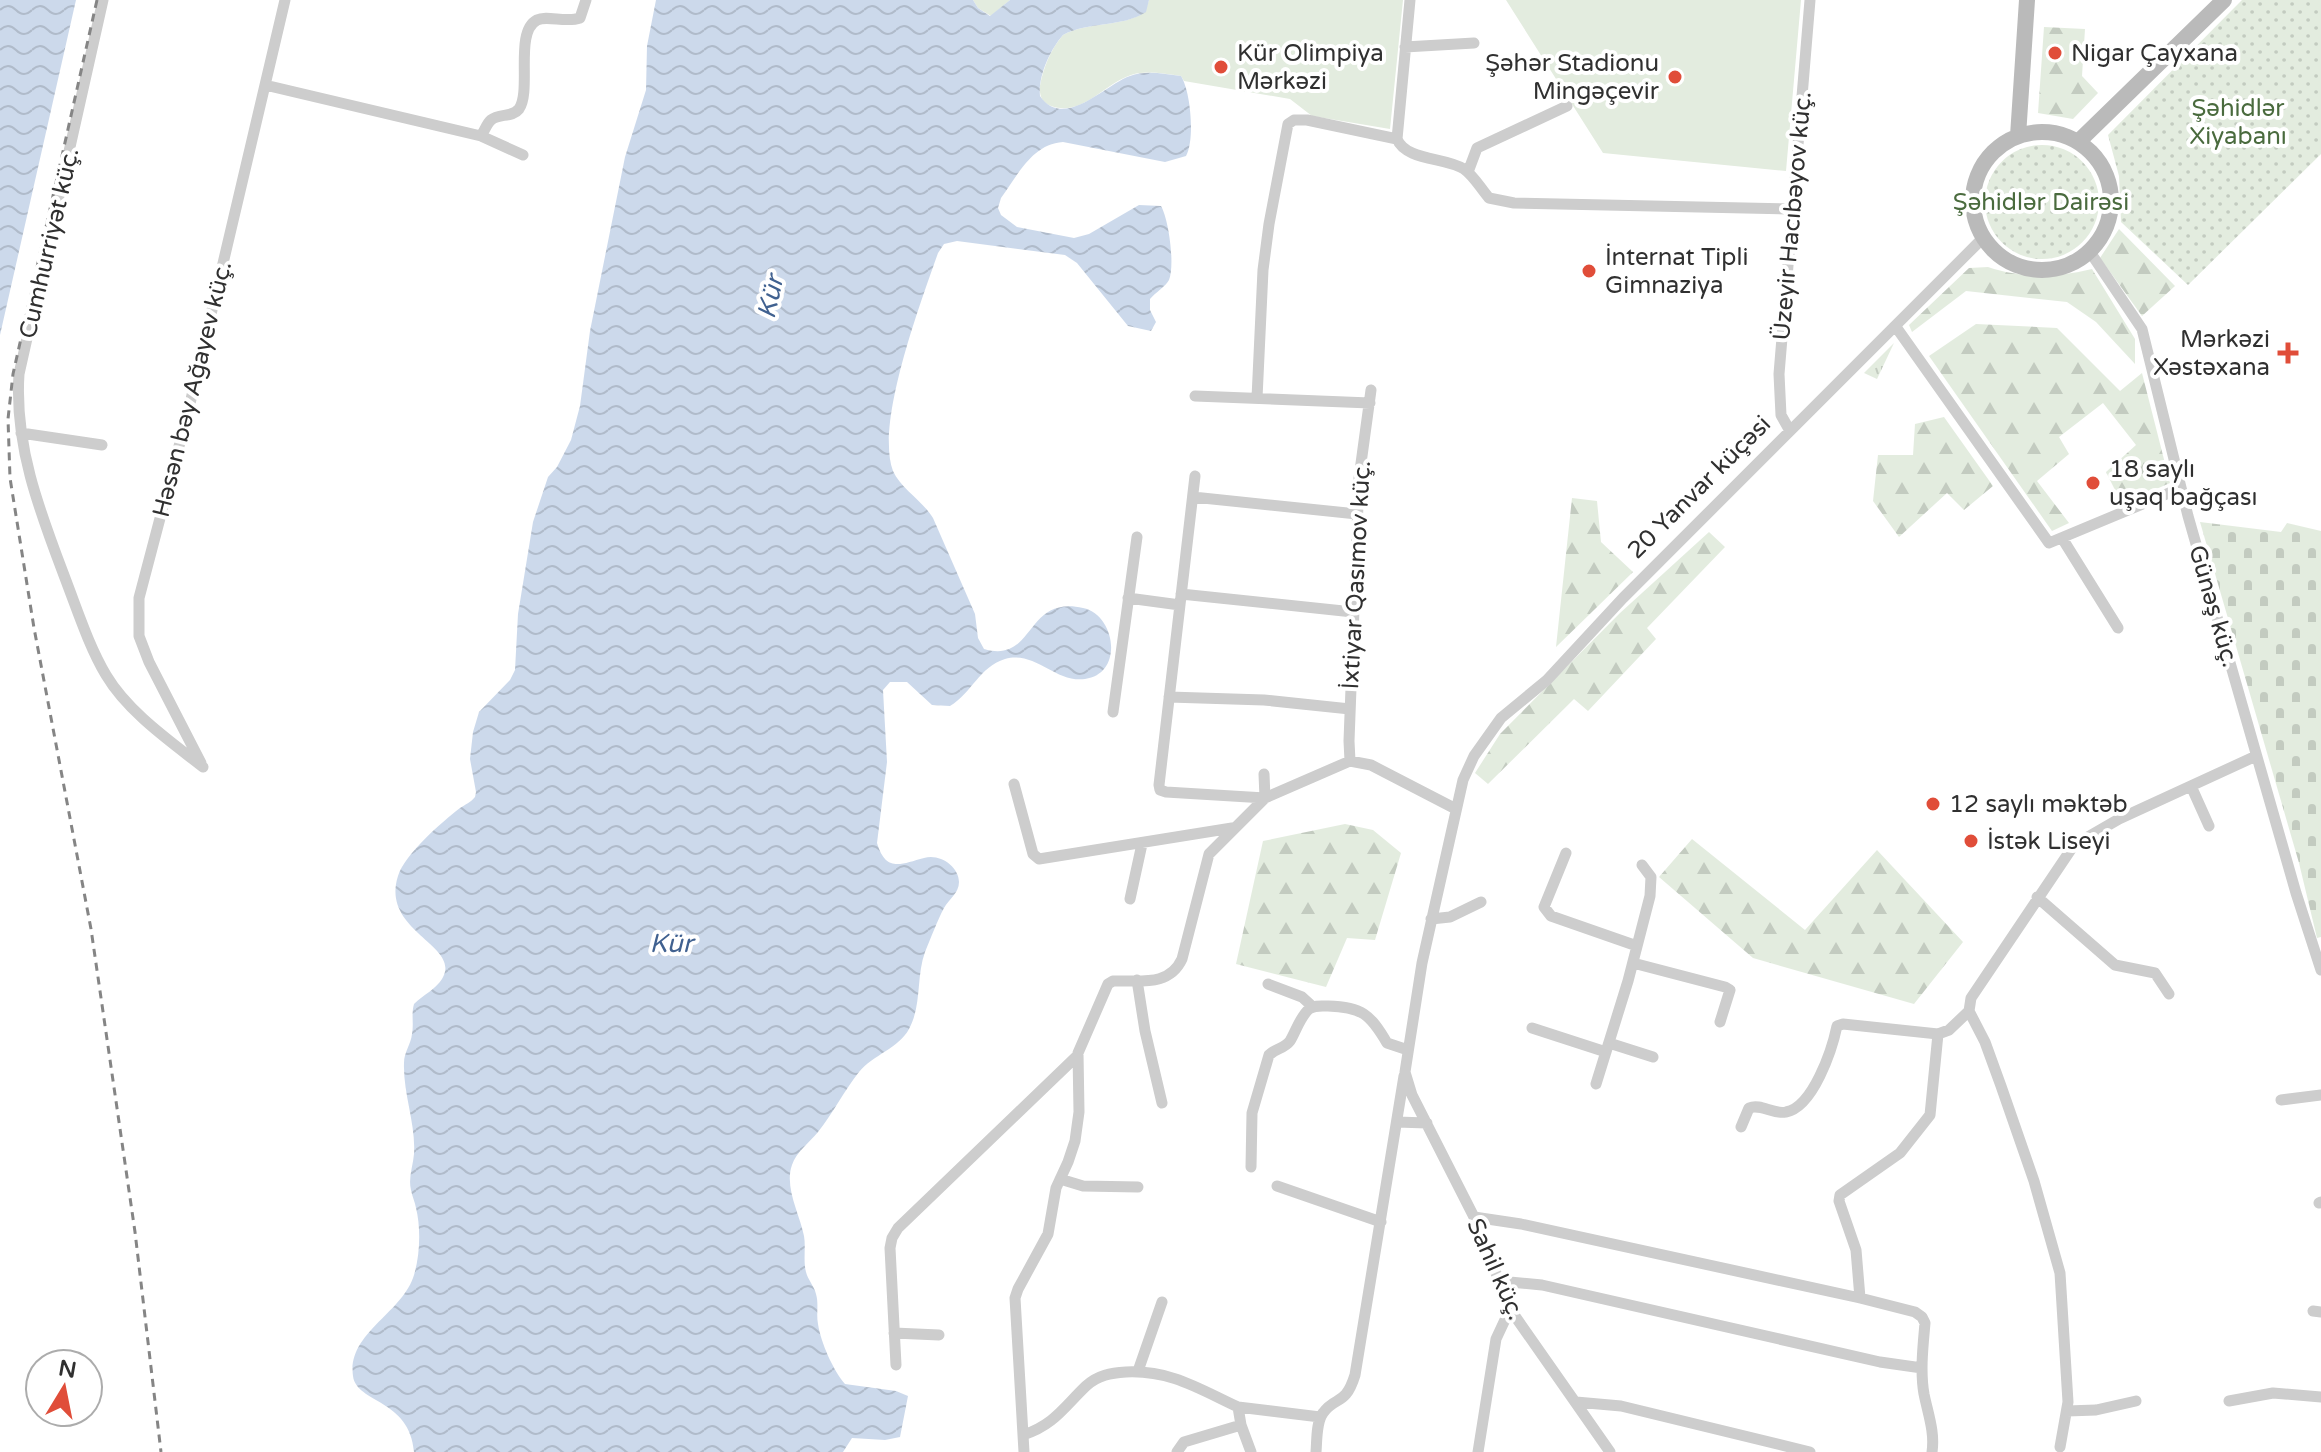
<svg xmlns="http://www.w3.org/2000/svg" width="2321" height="1452" viewBox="0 0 2321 1452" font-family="'Varela Round',sans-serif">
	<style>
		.grass { fill: url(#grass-tufts) }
		.forest { fill: url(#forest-firs) }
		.cemetery { fill: url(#cemetery-stones) }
		.park { fill: url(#park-dots) }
		.pitch { fill: #e3ecdf }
		.water { fill: url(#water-waves) }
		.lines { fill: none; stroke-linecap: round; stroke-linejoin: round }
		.street { stroke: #cdcdcd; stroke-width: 11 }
		.secondary { stroke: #bababa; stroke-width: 16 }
		.rail { stroke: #858585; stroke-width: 3; stroke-dasharray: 8 6; stroke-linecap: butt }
		.poi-dot { fill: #e04d39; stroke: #fff; stroke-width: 3 }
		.labels { text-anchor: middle; stroke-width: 8; stroke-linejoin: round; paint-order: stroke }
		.poi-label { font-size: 24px; fill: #303030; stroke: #fff; text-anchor: start }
		.park-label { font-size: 24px; fill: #4a6b3e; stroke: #fff }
		.street-label { font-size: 24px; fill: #303030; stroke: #fff }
		.water-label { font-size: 26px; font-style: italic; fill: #406190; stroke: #fff }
	</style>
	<defs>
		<pattern id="grass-tufts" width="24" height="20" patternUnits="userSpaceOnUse" patternTransform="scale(2)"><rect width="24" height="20" fill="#e3ecdf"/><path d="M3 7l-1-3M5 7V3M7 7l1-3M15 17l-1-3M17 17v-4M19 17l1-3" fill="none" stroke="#c3cbc0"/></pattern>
		<pattern id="forest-firs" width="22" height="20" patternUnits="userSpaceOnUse" patternTransform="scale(2)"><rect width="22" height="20" fill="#e3ecdf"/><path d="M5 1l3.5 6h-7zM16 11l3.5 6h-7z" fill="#c3cbc0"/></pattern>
		<pattern id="cemetery-stones" width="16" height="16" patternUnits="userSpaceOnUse" patternTransform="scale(2)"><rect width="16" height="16" fill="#e3ecdf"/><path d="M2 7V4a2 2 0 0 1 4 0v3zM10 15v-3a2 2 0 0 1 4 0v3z" fill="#c3cbc0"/></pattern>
		<pattern id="park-dots" width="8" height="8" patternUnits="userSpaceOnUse" patternTransform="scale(2)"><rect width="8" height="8" fill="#e3ecdf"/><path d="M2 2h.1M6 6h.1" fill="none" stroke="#c3cbc0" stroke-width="1.8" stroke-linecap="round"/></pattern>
		<pattern id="water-waves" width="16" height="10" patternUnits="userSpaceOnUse" patternTransform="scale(2)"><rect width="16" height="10" fill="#ccd9eb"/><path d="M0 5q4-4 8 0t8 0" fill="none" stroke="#b0bbca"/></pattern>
	</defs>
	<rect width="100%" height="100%" fill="#fff"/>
	<path class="grass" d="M1894 343 1877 379 1864 373Z"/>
	<path class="forest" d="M2044 27 2085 29 2082 76 2098 93 2073 119 2038 113Z
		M2119 229 2175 286 2142 316 2100 258Z
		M1988 267C2025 279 2054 278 2092 269L2135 339V364L2096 322 2067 302 1966 291 1912 332 1909 325 1969 268Z
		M1976 324 2057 328 2120 391 2142 373 2170 483 2122 504 2106 472 2136 445 2103 403 2059 437 2069 454 2037 481 2069 523 2052 531 1929 356Z
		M1944 417 1993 486 1964 510 1947 493 1899 537 1873 501 1878 455H1913L1915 424Z
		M1572 498 1597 501 1601 542 1633 572 1556 647Z
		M1709 532 1725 547 1647 628 1656 639 1588 711 1574 699 1488 784 1475 773 1500 734 1620 613Z
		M1345 824 1373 830 1401 853 1375 940 1347 938 1326 987 1236 964 1263 841Z
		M1692 839 1805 930 1877 850 1963 942 1914 1004 1753 958 1659 877Z"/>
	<path class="cemetery" d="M2200 522 2281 532 2287 523 2321 531V937L2317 938 2299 863Z"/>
	<path class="park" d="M2242 0H2321V154L2188 285 2121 222 2119 176 2108 135Z
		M1985 202a57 57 0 1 1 114 0a57 57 0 1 1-114 0Z"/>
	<path class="pitch" d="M973 0H1010L991 16 978 8Z
		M1149 0H1403L1390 129 1312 116 1290 99 1184 81 1181 76C1165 74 1146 70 1131 75 1103 84 1083 117 1051 106 1042 103 1039 95 1040 86 1043 68 1051 49 1063 35 1089 21 1121 28 1145 12Z
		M1506 0H1801L1786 171 1603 153Z"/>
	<path class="water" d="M0 0H76L0 335Z
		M656 0H973L978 8 990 16 1010 0H1149L1146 12C1121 28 1089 21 1063 35 1050 50 1038 76 1040 96 1064 131 1106 84 1130 76 1145 70 1165 74 1181 76 1191 92 1195 140 1186 156L1165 162 1063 142C1032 144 1018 175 1001 198L998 208 1001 215 1017 227 1074 238 1089 234 1139 205 1161 206C1169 220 1175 265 1169 280 1166 286 1155 293 1150 299V310L1156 322 1151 331 1128 326 1077 263 1065 255 957 241 944 244 938 253C921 302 875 423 893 471 901 489 923 501 933 518L975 614 978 638 984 649C1036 664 1024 595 1083 608 1116 615 1124 674 1085 679 1055 683 1035 650 1005 659 979 667 972 693 950 706L932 705 907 682H890L883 690 887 762 877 843C886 873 901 864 924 858 939 853 959 866 959 882 959 893 949 899 944 908 937 921 931 938 925 952 916 977 922 1005 909 1029 899 1048 873 1055 859 1072 844 1091 833 1113 818 1132 810 1142 796 1152 792 1165 784 1187 800 1215 804 1236 806 1247 803 1261 806 1272 808 1280 814 1286 816 1294 819 1304 816 1314 818 1324 821 1343 833 1370 845 1384L896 1391 908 1396 900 1437 885 1440 852 1438 843 1452H414C410 1399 356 1403 353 1376 347 1333 403 1313 414 1275 420 1255 421 1228 416 1208 415 1202 412 1196 411 1190 408 1178 413 1166 414 1154 416 1124 403 1094 404 1063 404 1052 411 1044 412 1034 414 1023 411 1014 414 1004 423 995 436 989 442 979 463 945 380 932 398 876 405 854 442 822 460 808 466 804 470 803 475 797L476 792 470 759 473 732 479 712 510 680 515 670 518 614 533 522 548 477 557 467 571 440 580 406 590 331 625 157 646 90 647 46Z"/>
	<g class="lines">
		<path class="street" d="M103 0 19 374C14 449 42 517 68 586 79 615 90 648 106 675 128 712 170 741 203 767
			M1410 0 1397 139C1406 161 1446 157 1464 169 1474 176 1481 189 1489 198L1514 203 1791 209
			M1405 47 1474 43
			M265 85 481 136C484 132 487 123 491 120 499 113 512 118 519 109 532 90 514 32 537 20 547 15 566 23 580 18L586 0
			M481 136 523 155
			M1468 172 1477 148 1567 106
			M2090 252 2142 329 2188 516 2296 893 2321 970
			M1896 327 2049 543 2181 488
			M1195 396 1370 403
			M1257 398 1263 270 1269 224 1288 124 1294 120H1307L1397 139
			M1790 431 1781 415 1779 374 1810 0
			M21 433 102 445
			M1195 476 1159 785 1160 790 1166 792 1265 798 1264 774
			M1193 497 1357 514
			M2062 538 2118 628
			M1181 594 1353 612
			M1128 598 1180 605
			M1169 697 1264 700 1350 709
			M1113 712 1137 537
			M1350 761 1349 741 1359 478 1371 390
			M201 763 149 662 139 636V598L188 412 285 0
			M1014 784 1033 854 1039 859 1232 828
			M2191 786 2209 826
			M1566 853 1544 907 1551 916 1637 946
			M2037 897 2115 965 2155 973 2169 994
			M1130 899 1142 844
			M1431 919 1450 917 1481 902
			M1633 963 1725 987 1730 990 1720 1022
			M1137 980 1145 1031 1162 1103
			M1268 984 1302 997 1313 1007
			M1532 1028 1606 1052
			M1609 1043 1653 1057
			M1596 1084 1628 981 1650 896 1651 877 1642 865
			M2281 1100 2321 1095
			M1397 1122 1427 1123
			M1741 1127 1749 1108C1761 1103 1773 1115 1786 1112 1813 1107 1832 1050 1837 1026L1843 1024 1938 1034
			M1251 1167 1252 1113 1269 1055C1276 1048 1284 1049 1290 1041 1296 1031 1300 1017 1309 1009 1315 1005 1321 1006 1328 1006 1362 1007 1370 1014 1387 1043L1408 1050
			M1060 1179 1083 1186 1138 1187
			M1277 1186 1381 1222
			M2319 1203 2321 1202
			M1474 1217 1521 1224 1860 1298 1915 1312 1922 1317 1925 1323C1923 1346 1920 1371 1924 1394 1928 1414 1935 1432 1932 1452
			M1499 1281 1542 1285 1880 1362 1922 1368
			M1860 1298 1856 1250 1839 1201 1840 1195 1900 1153 1930 1115 1938 1034 1949 1030 1969 1011
			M2313 1311 2321 1312
			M894 1333 939 1335
			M896 1365 890 1248 892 1238 898 1228 1078 1055
			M1138 1371 1162 1302
			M2229 1401 2273 1393 2321 1397
			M1576 1402 1621 1406 1810 1452
			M1238 1407 1320 1417
			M2067 1411 2096 1410 2136 1401
			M1023 1435C1054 1425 1064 1407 1086 1386 1098 1375 1111 1373 1126 1372 1171 1370 1199 1389 1238 1407L1241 1425 1251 1452
			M2060 1447 2068 1402 2060 1273 2034 1181 2001 1086 1985 1042 1969 1011 1971 998 2074 845 2119 819 2256 756
			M1024 1452 1015 1298 1018 1289 1048 1234 1056 1188 1068 1162 1075 1141 1079 1112 1078 1053 1108 984 1113 981C1140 980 1169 987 1182 959L1209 854 1265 798 1350 761 1371 765 1454 808
			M1177 1452 1184 1442 1241 1425
			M1316 1452C1317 1441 1316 1422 1323 1413 1336 1395 1345 1407 1355 1375L1404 1076
			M1478 1452 1496 1339 1510 1309
			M1610 1452 1510 1309 1474 1217 1412 1095 1405 1072 1422 963 1463 780 1474 756 1501 718 1547 680 1623 598 1983 238"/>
		<path class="secondary" d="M1973 201a69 69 0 1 1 138 0a69 69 0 1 1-138 0Z
			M2018 136 2027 0
			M2078 142 2224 0"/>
		<path class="rail" d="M97 0 13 374 8 419 10 478 34 628 91 929 135 1232 161 1452"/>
	</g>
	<g class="poi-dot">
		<circle cx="2055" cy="53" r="8"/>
		<circle cx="1221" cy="67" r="8"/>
		<circle cx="1675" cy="77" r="8"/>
		<circle cx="1589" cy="271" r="8"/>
		<path d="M2284 341h8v8h8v8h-8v8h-8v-8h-8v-8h8z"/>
		<circle cx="2093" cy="483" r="8"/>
		<circle cx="1933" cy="804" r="8"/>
		<circle cx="1971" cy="841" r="8"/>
	</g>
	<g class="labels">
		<g class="poi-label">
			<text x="1237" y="61">Kür Olimpiya<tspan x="1237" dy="28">Mərkəzi</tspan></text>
			<text x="2071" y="61">Nigar Çayxana</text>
			<text x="1659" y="71" text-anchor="end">Şəhər Stadionu<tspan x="1659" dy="28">Mingəçevir</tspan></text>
			<text x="1605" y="265">İnternat Tipli<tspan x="1605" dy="28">Gimnaziya</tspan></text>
			<text x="2270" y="347" text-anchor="end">Mərkəzi<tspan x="2270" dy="28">Xəstəxana</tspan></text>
			<text x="2109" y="477">18 saylı<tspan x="2109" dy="28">uşaq bağçası</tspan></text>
			<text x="1949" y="812">12 saylı məktəb</text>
			<text x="1987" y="849">İstək Liseyi</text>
		</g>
		<g class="park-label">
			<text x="2238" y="116">Şəhidlər<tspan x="2238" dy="28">Xiyabanı</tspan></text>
			<text x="2041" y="210">Şəhidlər Dairəsi</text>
		</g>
		<g class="street-label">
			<text transform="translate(1792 216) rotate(-85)" y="8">Üzeyir Hacıbəyov küç.</text>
			<text transform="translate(49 243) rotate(-77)" y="8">Cumhurriyət küç.</text>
			<text transform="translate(192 389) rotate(-76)" y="8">Həsən bəy Ağayev küç.</text>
			<text transform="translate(1699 487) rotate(-45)" y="8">20 Yanvar küçəsi</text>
			<text transform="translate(1356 575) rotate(-87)" y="8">İxtiyar Qasımov küç.</text>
			<text transform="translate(2214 606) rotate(74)" y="8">Günəş küç.</text>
			<text transform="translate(1496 1269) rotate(66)" y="8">Sahil küç.</text>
		</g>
		<g class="water-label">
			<text transform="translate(770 297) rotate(-78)" y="9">Kür</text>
			<text x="671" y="952">Kür</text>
		</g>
	</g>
	<g transform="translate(64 1388) rotate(10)"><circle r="38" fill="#ffffff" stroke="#acacac" stroke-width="2"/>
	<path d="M0-6L14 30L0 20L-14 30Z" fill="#e04d39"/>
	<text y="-12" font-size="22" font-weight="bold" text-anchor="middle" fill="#303030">N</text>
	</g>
</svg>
